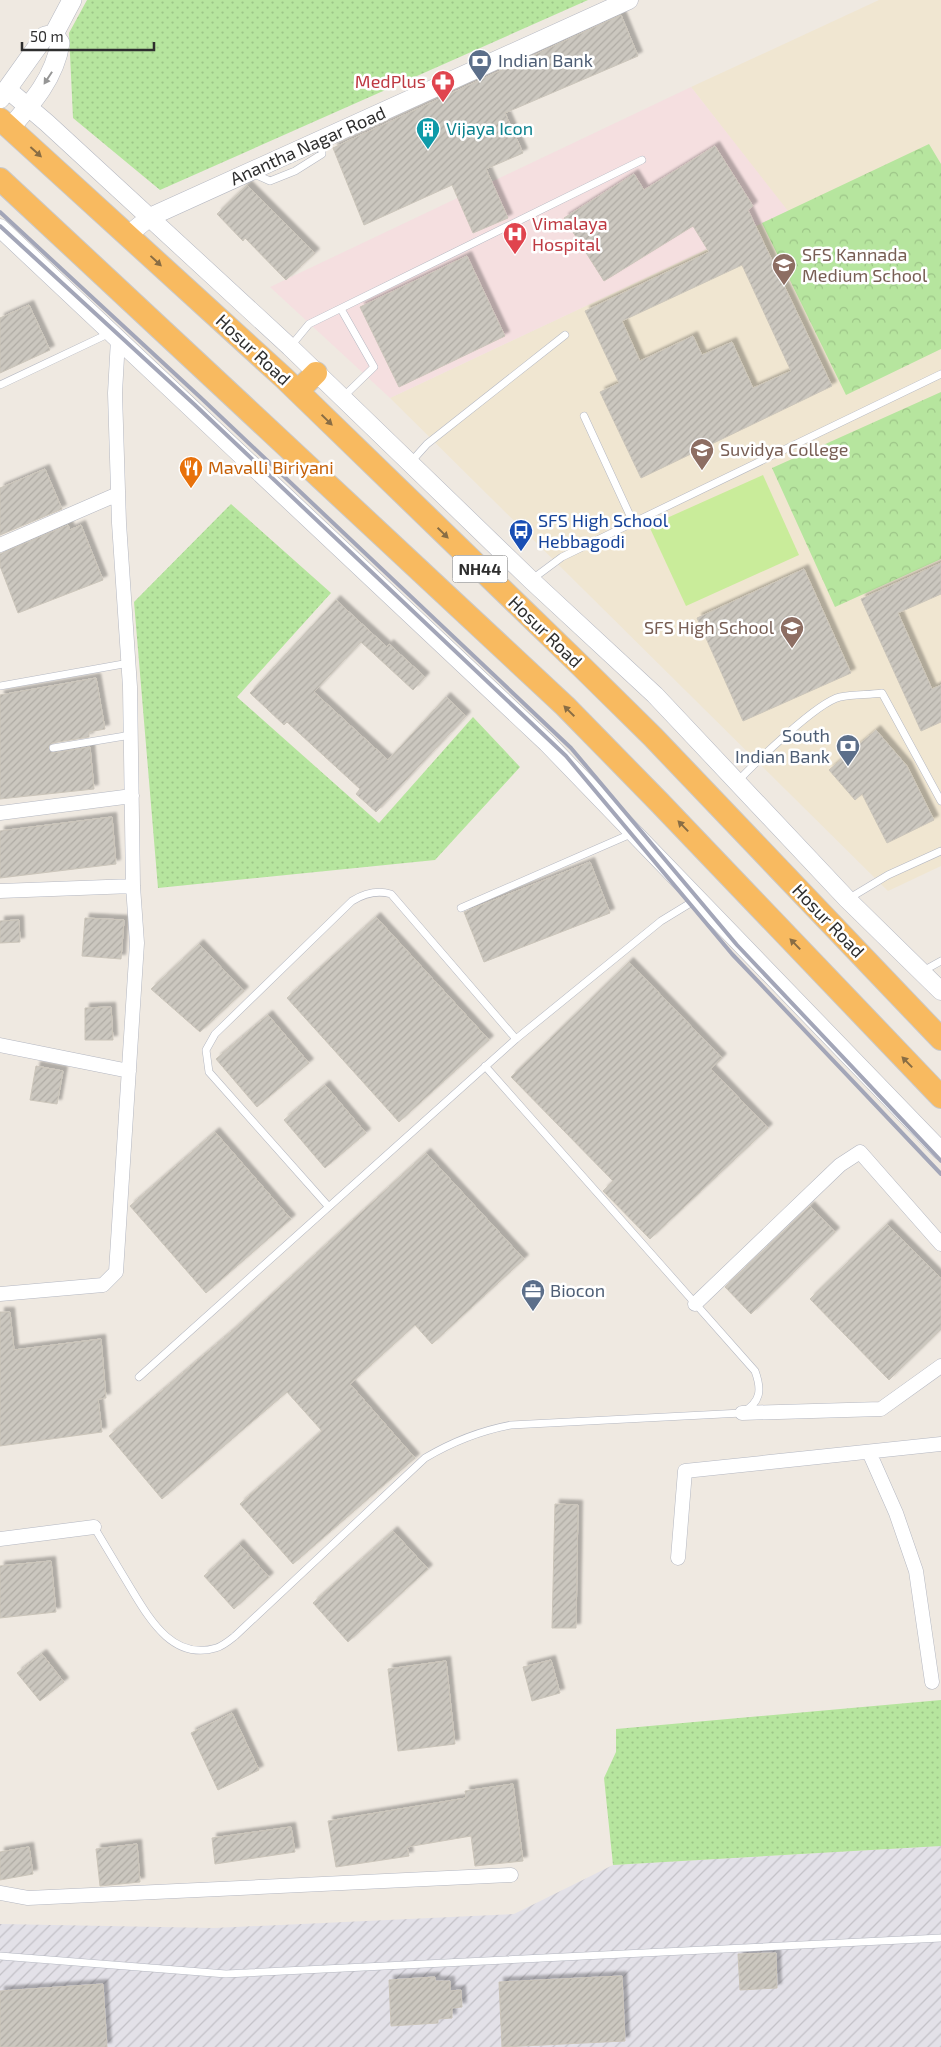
<svg xmlns="http://www.w3.org/2000/svg" width="941" height="2047" viewBox="0 0 941 2047" font-family="'Exo 2',sans-serif">
	<style>
		.industrial { fill: url(#industrial-furrows) }
		.education { fill: #f0e6d1 }
		.medical { fill: #f5dfe0 }
		.grass { fill: url(#grass-dots) }
		.forest { fill: url(#forest-crowns) }
		.pitch { fill: #c9ec9a }
		.building { fill: url(#building-hatch); stroke: #cbc5ba; fill-rule: evenodd; filter: url(#shadow) }
		.lines { fill: none; stroke-linecap: round; stroke-linejoin: round }
		.service-casing { stroke: #b4b7c1; stroke-width: 8 }
		.minor-casing { stroke: #b4b7c1; stroke-width: 15 }
		.tertiary-casing { stroke: #b4b7c1; stroke-width: 19 }
		.secondary-casing { stroke: #b4b7c1; stroke-width: 20 }
		.trunk-casing { stroke: #c9c9c9; stroke-width: 24 }
		.service { stroke: #fff; stroke-width: 7 }
		.minor { stroke: #fff; stroke-width: 14 }
		.tertiary { stroke: #fff; stroke-width: 18 }
		.secondary { stroke: #fff; stroke-width: 19 }
		.trunk { stroke: #f8ba60; stroke-width: 22 }
		.rail { stroke: #a3a6b8; stroke-width: 4 }
		.oneway { fill: #969696 }
		.oneway2 { fill: #896d44 }
		.labels { text-anchor: middle; stroke-width: 5; stroke-linejoin: round; paint-order: stroke }
		.shield { fill: #fff; stroke: #6d6d6d; stroke-width: 1 }
		.shield-label { font-size: 16px; font-weight: bold; fill: #2e2e2e }
		.service-label { font-size: 18px; fill: #4e5e75; stroke: #fff; text-anchor: start }
		.health-label { font-size: 18px; fill: #be3a42; stroke: #fff; text-anchor: end }
		.culture-label { font-size: 18px; fill: #0d838f; stroke: #fff; text-anchor: start }
		.street-label { font-size: 18px; fill: #2e2e2e; stroke: #fff }
		.education-label { font-size: 18px; fill: #785e54; stroke: #fff; text-anchor: start }
		.food-label { font-size: 18px; fill: #c56008; stroke: #fff; text-anchor: start }
		.transit-label { font-size: 18px; fill: #164399; stroke: #fff; text-anchor: start }
	</style>
	<defs>
		<pattern id="industrial-furrows" width="10" height="10" patternUnits="userSpaceOnUse" patternTransform="scale(1.25)"><rect width="10" height="10" fill="#e3e1e8"/><path d="M-1 1l2-2M0 10L10 0M9 11l2-2" fill="none" stroke="#c3c1c7"/></pattern>
		<pattern id="grass-dots" width="8" height="8" patternUnits="userSpaceOnUse" patternTransform="scale(1.25)"><rect width="8" height="8" fill="#b6e59e"/><path d="M2 2h.1M6 6h.1" fill="none" stroke="#9dc588" stroke-width="1.8" stroke-linecap="round"/></pattern>
		<pattern id="forest-crowns" width="20" height="18" patternUnits="userSpaceOnUse" patternTransform="scale(1.25)"><rect width="20" height="18" fill="#b6e59e"/><path d="M2 6a3 3 0 1 1 6 0M12 15a3 3 0 1 1 6 0" fill="none" stroke="#9dc588"/></pattern>
		<pattern id="building-hatch" width="6" height="6" patternUnits="userSpaceOnUse" patternTransform="scale(1.25)"><rect width="6" height="6" fill="#cbc7bf"/><path d="M-1 1l2-2M0 6l6-6M5 7l2-2" fill="none" stroke="#afaba4"/></pattern>
		<filter id="shadow"><feDropShadow dx="4.5" dy="-4.5" stdDeviation="1" flood-color="#0004"/></filter>
	</defs>
	<rect width="100%" height="100%" fill="#efe9e1"/>
	<path class="industrial" d="M941 1846V2047H0V1924L214 1928 514 1914 613 1865Z"/>
	<path class="education" d="M879 0H941V866L888 891 390 398 787 211 691 87Z"/>
	<path class="medical" d="M691 87 788 211 390 398 270 287Z"/>
	<path class="grass" d="M87 0H588L160 190 73 118 69 33Z
		M231 504 331 593 237 697 379 823 473 717 520 767 435 860 158 888 134 602Z
		M941 1700V1846L613 1865 604 1778 616 1752V1729Z"/>
	<path class="forest" d="M929 144 941 164V349L846 395 762 223Z
		M941 392V559L835 607 772 468Z"/>
	<path class="pitch" d="M763 475 799 555 686 606 649 526Z"/>
	<path class="building" d="M621 15 638 56 505 113 523 153 486 169 508 218 473 233 452 185 364 225 333 148Z
		M715 146 753 206 748 210 832 386 641 478 600 392 619 383 585 311 709 252 693 226 604 281 564 218 634 174 644 190ZM742 265 791 371 753 388 732 342 702 355 693 336 640 361 622 321Z
		M247 185 315 253 286 280 245 238 243 241 217 214Z
		M467 256 505 336 399 387 360 307Z
		M29 305 50 350 0 373V318Z
		M45 469 62 509 0 535V488Z
		M68 525 70 530 81 525 103 580 18 613 0 566V554Z
		M941 563V594L898 613 932 689 941 685V722L921 731 861 599Z
		M804 569 851 673 743 721 697 618Z
		M336 600 387 647 389 644 425 677 413 690 361 642 314 692 388 760 446 697 466 716 376 812 356 794 360 789 287 722 284 725 250 693Z
		M96 678 105 729 89 732V737L52 743 48 748 53 753 90 747 94 789 0 799V695Z
		M876 730 907 766 934 820 887 843 862 794 855 800 829 770Z
		M112 817 116 864 0 878V831Z
		M590 862 610 913 484 962 464 912Z
		M376 917 489 1040 399 1122 287 998Z
		M85 918 124 920 121 959 82 956Z
		M19 920 20 942 0 943V921Z
		M199 944 244 991 200 1032 151 989Z
		M629 962 722 1058 711 1069 768 1128 650 1239 603 1191 613 1181 511 1077Z
		M111 1007 113 1040H85V1008Z
		M268 1015 309 1063 257 1107 216 1059Z
		M36 1066 63 1071 57 1104 30 1100Z
		M325 1085 366 1133 325 1168 284 1120Z
		M215 1132 291 1219 206 1293 130 1206Z
		M426 1153 524 1259 432 1344 415 1325 350 1384 415 1458 293 1564 240 1504 322 1431 287 1392 162 1499 109 1436 231 1332Z
		M810 1206 835 1232 751 1314 725 1287Z
		M887 1224 941 1278V1329L889 1380 810 1299Z
		M0 1312H10L14 1350 101 1339 106 1398 98 1399 102 1432 0 1446Z
		M555 1504 578 1505 576 1628H552Z
		M393 1531 428 1569 348 1642 313 1603Z
		M239 1544 269 1577 234 1609 204 1576Z
		M51 1561 56 1612 0 1618V1566Z
		M42 1654 64 1682 40 1701 17 1673Z
		M551 1660 560 1693 532 1701 523 1667Z
		M446 1661 455 1744 398 1751 388 1669Z
		M232 1713 259 1770 218 1790 191 1733Z
		M513 1784 523 1861 475 1866 471 1836 407 1847 409 1856 336 1867 328 1821 466 1798 465 1791Z
		M291 1827 295 1852 215 1864 212 1838Z
		M137 1844 140 1882 100 1886 96 1849Z
		M29 1847 33 1874 0 1880V1852Z
		M776 1953 777 1988 740 1990 738 1954Z
		M622 1976 625 2041 502 2047 499 1982Z
		M435 1977V1981H450V1991L461 1990 462 2007 452 2008V2018L438 2019V2023L391 2026 389 1980Z
		M103 1984 107 2047H0V1991Z"/>
	<g class="lines">
		<g class="service-casing">
			<path id="service" d="M252 173 270 181 295 171 322 154 321 140
				M341 309 374 367 343 397
				M290 347 309 324 642 160
				M0 385 110 333
				M584 416 633 522
				M410 463 427 444 565 335
				M531 580 562 557 941 374
				M0 686 129 663
				M53 748 131 735
				M736 783C754 764 817 702 840 697 854 694 869 695 882 693L941 801
				M848 899 888 875 941 851
				M461 908 633 833
				M923 971 941 961
				M328 1206 209 1072 206 1050 215 1034 352 901C365 893 377 890 391 894L516 1039
				M139 1377 516 1039 661 921 697 899
				M94 1527C106 1547 118 1567 130 1587 149 1618 172 1661 216 1648 223 1646 230 1640 235 1636L425 1458C452 1442 479 1431 511 1425L742 1413C761 1402 762 1390 755 1371L485 1066
				M0 1956 226 1974 941 1938"/>
		</g>
		<g class="minor-casing">
			<path id="minor" d="M0 545 118 494
				M0 813 132 796
				M0 891 133 886
				M0 1045 129 1071
				M0 1294 103 1285 116 1272 137 943 133 886 130 687 119 523 115 393 118 339
				M695 1304 840 1165 860 1152 941 1244
				M742 1413 881 1409 941 1366
				M869 1452 896 1513 916 1571 932 1682
				M0 1539 94 1527
				M678 1558 685 1471 941 1444
				M0 1893 28 1898 511 1875"/>
		</g>
		<g class="tertiary-casing">
			<path id="tertiary" d="M7 89 47 123 290 347 531 580 655 695 847 899 941 991
				M0 228 547 743 941 1151
				M128 235 150 217 629 0"/>
		</g>
		<g class="secondary-casing">
			<path id="secondary" d="M54 34 72 0
				M0 99 45 36 54 34
				M10 128C32 103 55 77 60 43L54 34"/>
		</g>
		<g class="trunk-casing">
			<path id="trunk" d="M0 119 284 378 582 667 653 737 941 1039
				M0 179 565 706 659 802 941 1097
				M298 391 316 373"/>
		</g>
		<use href="#service" class="service"/>
		<use href="#minor" class="minor"/>
		<use href="#tertiary" class="tertiary"/>
		<use href="#secondary" class="secondary"/>
		<use href="#trunk" class="trunk"/>
		<path class="rail" d="M0 212 200 397 571 748 737 945 941 1161
			M0 226 195 405 566 756 732 954 941 1174"/>
	</g>
	<defs><path id="oneway-solid" d="M-6-.8H1V-3.2L6.5 0L1 3.2V.8H-6Z" transform="scale(1.25)"/></defs>
	<use class="oneway" href="#oneway-solid" transform="translate(48 78) rotate(123)"/>
	<g class="oneway2">
		<use href="#oneway-solid" transform="translate(36 152) rotate(42)"/>
		<use href="#oneway-solid" transform="translate(156 261) rotate(43)"/>
		<use href="#oneway-solid" transform="translate(327 420) rotate(44)"/>
		<use href="#oneway-solid" transform="translate(443 533) rotate(44)"/>
		<use href="#oneway-solid" transform="translate(569 711) rotate(-135)"/>
		<use href="#oneway-solid" transform="translate(683 826) rotate(-134)"/>
		<use href="#oneway-solid" transform="translate(795 944) rotate(-134)"/>
		<use href="#oneway-solid" transform="translate(907 1062) rotate(-134)"/>
	</g>
	<defs>
		<g id="bank-pin" transform="scale(1.25)"><path d="M0 17L-7.5 6A9.5 9.5 0 1 1 7.5 6Z" fill="#5c6f8a" stroke="#fff"/><path d="M-6-4H6V4H-6ZM0-2.3a2.3 2.3 0 1 0 0 4.6a2.3 2.3 0 1 0 0-4.6Z" fill="#fff"/></g>
		<g id="pharmacy-pin" transform="scale(1.25)"><path d="M0 17L-7.5 6A9.5 9.5 0 1 1 7.5 6Z" fill="#e0444e" stroke="#fff"/><path d="M-2-6h4v4h4v4h-4v4h-4v-4h-4v-4h4Z" fill="#fff"/></g>
		<g id="building-pin" transform="scale(1.25)"><path d="M0 17L-7.5 6A9.5 9.5 0 1 1 7.5 6Z" fill="#0f9aa8" stroke="#fff"/><path d="M-4-6H4V6H1V3H-1V6H-4ZM-2.5-4.3h1.7v1.8h-1.7ZM.8-4.3h1.7v1.8H.8ZM-2.5-1h1.7V.8h-1.7ZM.8-1h1.7V.8H.8Z" fill="#fff"/></g>
		<g id="hospital-pin" transform="scale(1.25)"><path d="M0 17L-7.5 6A9.5 9.5 0 1 1 7.5 6Z" fill="#e0444e" stroke="#fff"/><path d="M-5-5h3v3.5h4V-5h3V5h-3V1.5h-4V5h-3Z" fill="#fff"/></g>
		<g id="school-pin" transform="scale(1.25)"><path d="M0 17L-7.5 6A9.5 9.5 0 1 1 7.5 6Z" fill="#8d6e63" stroke="#fff"/><path d="M0-5L7-2L0 1L-7-2ZM-4 1L0 2.5L4 1V4Q0 6-4 4Z" fill="#fff"/></g>
		<g id="university-pin" transform="scale(1.25)"><path d="M0 17L-7.5 6A9.5 9.5 0 1 1 7.5 6Z" fill="#8d6e63" stroke="#fff"/><path d="M0-5L7-2L0 1L-7-2ZM-4 1L0 2.5L4 1V4Q0 6-4 4Z" fill="#fff"/></g>
		<g id="restaurant-pin" transform="scale(1.25)"><path d="M0 17L-7.5 6A9.5 9.5 0 1 1 7.5 6Z" fill="#e8710a" stroke="#fff"/><path d="M-5-6h1v4h1v-4h1v4h1v-4h1v5L-1.5 .5V6h-2V.5L-5-1ZM5-6V6H3V1.5H1.5Q1.5-4 5-6Z" fill="#fff"/></g>
		<g id="bus-pin" transform="scale(1.25)"><path d="M0 17L-7.5 6A9.5 9.5 0 1 1 7.5 6Z" fill="#1a4fb4" stroke="#fff"/><path d="M-5-6H5V4H4V6H2V4H-2V6H-4V4H-5ZM-3.5-4V0h7V-4ZM-3.5 1.2v1.5H-2V1.2ZM2 1.2v1.5H3.5V1.2Z" fill="#fff"/></g>
		<g id="office-pin" transform="scale(1.25)"><path d="M0 17L-7.5 6A9.5 9.5 0 1 1 7.5 6Z" fill="#5c6f8a" stroke="#fff"/><path d="M-6-3h4V-5.5h4V-3h4V5H-6ZM-1-4.5V-3h2v-1.5ZM-6 0V1H6V0Z" fill="#fff"/></g>
	</defs>
	<g fill-rule="evenodd">
		<use href="#bank-pin" x="480" y="61"/>
		<use href="#pharmacy-pin" x="443" y="82"/>
		<use href="#building-pin" x="428" y="129"/>
		<use href="#hospital-pin" x="515" y="234"/>
		<use href="#school-pin" x="784" y="265"/>
		<use href="#university-pin" x="702" y="450"/>
		<use href="#restaurant-pin" x="191" y="468"/>
		<use href="#bus-pin" x="521" y="531"/>
		<use href="#school-pin" x="792" y="628"/>
		<use href="#bank-pin" x="848" y="746"/>
		<use href="#office-pin" x="533" y="1291"/>
	</g>
	<g class="labels">
		<rect class="shield" x="452.5" y="555.5" width="55" height="27" rx="4"/>
		<g class="shield-label">
			<text x="480" y="575">NH44</text>
		</g>
		<g class="service-label">
			<text x="498" y="67">Indian Bank</text>
			<text x="830" y="742" text-anchor="end">South<tspan x="830" dy="21">Indian Bank</tspan></text>
			<text x="550" y="1297">Biocon</text>
		</g>
		<g class="health-label">
			<text x="426" y="88">MedPlus</text>
			<text x="532" y="230" text-anchor="start">Vimalaya<tspan x="532" dy="21">Hospital</tspan></text>
		</g>
		<g class="culture-label">
			<text x="446" y="135">Vijaya Icon</text>
		</g>
		<g class="street-label">
			<text transform="translate(308 146) rotate(-24)" y="6">Anantha Nagar Road</text>
			<text transform="translate(253 350) rotate(43)" y="6">Hosur Road</text>
			<text transform="translate(545 632) rotate(44)" y="6">Hosur Road</text>
			<text transform="translate(828 921) rotate(46)" y="6">Hosur Road</text>
		</g>
		<g class="education-label">
			<text x="802" y="261">SFS Kannada<tspan x="802" dy="21">Medium School</tspan></text>
			<text x="720" y="456">Suvidya College</text>
			<text x="774" y="634" text-anchor="end">SFS High School</text>
		</g>
		<g class="food-label">
			<text x="208" y="474">Mavalli Biriyani</text>
		</g>
		<g class="transit-label">
			<text x="538" y="527">SFS High School<tspan x="538" dy="21">Hebbagodi</tspan></text>
		</g>
	</g>
	<path d="M22 42v8h132v-8" fill="none" stroke="#2e2e2e" stroke-width="2.5"/>
	<text x="30" y="42" font-size="15" fill="#2e2e2e" stroke="#ffffff" stroke-width="4" paint-order="stroke">50 m</text>
</svg>
